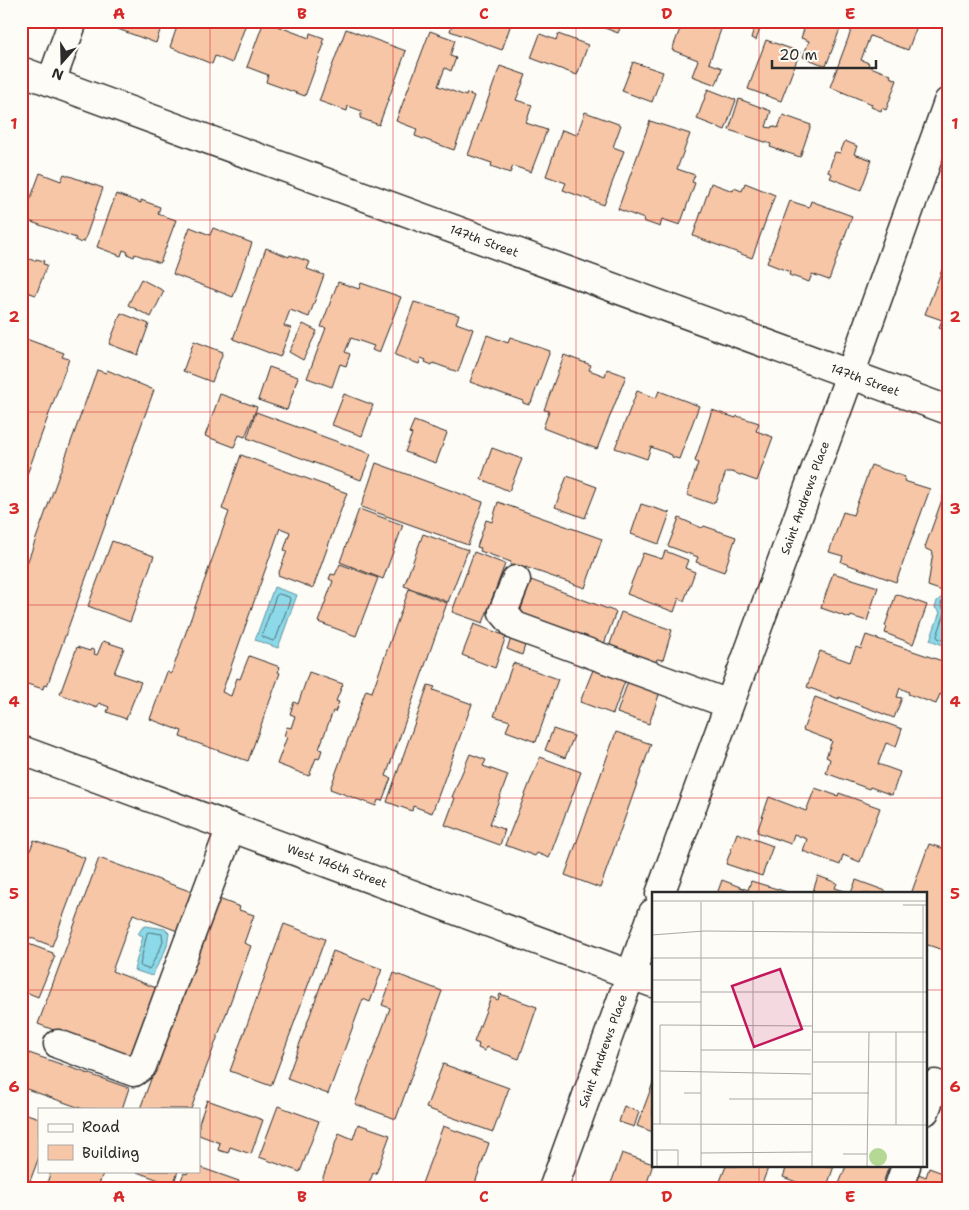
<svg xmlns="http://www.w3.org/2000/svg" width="969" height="1210" viewBox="0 0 969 1210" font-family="'Shantell Sans',sans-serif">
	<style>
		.water { fill: #8bd9e9; stroke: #65939d }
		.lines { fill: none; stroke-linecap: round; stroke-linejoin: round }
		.shore { stroke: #517177; stroke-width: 1 }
		.building { fill: #f7c6a7; stroke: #2b2b2b }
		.minor-casing { stroke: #2b2b2b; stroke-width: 31 }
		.minor { stroke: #fdfcf7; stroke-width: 28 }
		.grid { fill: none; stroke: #d62828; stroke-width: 1; stroke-opacity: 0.55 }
		.labels { text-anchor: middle; stroke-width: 4; stroke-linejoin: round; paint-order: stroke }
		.street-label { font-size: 12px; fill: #2b2b2b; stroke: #fdfcf7 }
		.inset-road { fill: none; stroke: #a9a8a5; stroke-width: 1 }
		.view { fill: #c2185b; fill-opacity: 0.15; stroke: #c2185b; stroke-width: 2.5 }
		.inset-edge { fill: none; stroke: #2b2b2b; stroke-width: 2.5 }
		.neatline { fill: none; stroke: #d62828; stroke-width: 2 }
		.grid-label { font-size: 16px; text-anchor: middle; font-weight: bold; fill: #d62828 }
	</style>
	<rect width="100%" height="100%" fill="#fdfcf7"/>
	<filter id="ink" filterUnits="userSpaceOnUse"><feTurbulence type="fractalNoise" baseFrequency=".02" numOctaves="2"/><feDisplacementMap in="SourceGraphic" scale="10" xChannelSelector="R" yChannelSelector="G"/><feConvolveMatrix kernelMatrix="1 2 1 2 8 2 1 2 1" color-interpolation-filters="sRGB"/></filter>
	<g filter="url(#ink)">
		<path class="water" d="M274 587 297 595 278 648 255 640Z
			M943 596 948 597V647L930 640 940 612 935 608 937 601Z
			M146 926 165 929 169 933C168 938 168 941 167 946 163 957 157 965 152 976L134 970 143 936 138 934 142 928Z"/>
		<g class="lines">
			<path class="shore" d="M279 594 289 597 290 600 276 639 273 641 263 637 262 635 276 596Z
				M948 602 943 601 941 603 945 613 937 636 938 638 948 642
				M150 932 162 934 163 941 161 947 150 968 148 969 142 967 140 965 147 933Z"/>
		</g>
		<path class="building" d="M118 21H163L156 43 115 28Z
			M179 21H247L232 63 215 56 212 64 170 47Z
			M264 21 309 38 310 33 324 38 322 43 324 44 305 96 266 82 268 75 247 67Z
			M453 21H512L502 50 450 31Z
			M604 21H623L618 33 602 27Z
			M683 21H724L709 63 722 68 716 85 692 76 698 60 672 50Z
			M745 21H763L756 40 751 38 755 25Z
			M807 21H843L826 66 803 57 809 41 801 38Z
			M858 21H919L908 50 870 36 861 60 869 63 868 66 891 75 890 77 897 80 886 110 882 108 881 111 871 107 872 104 830 87 852 28 855 29Z
			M346 29 406 51 379 125 360 118 362 111 348 106 347 111 319 101Z
			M430 31 455 40 450 56 456 58 451 71 445 68 438 86 466 96 467 93 474 96 454 150 415 136 417 129 396 121Z
			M540 34 556 40 558 34 588 45 577 75 531 58Z
			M766 40 800 52 781 101 748 89Z
			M633 62 663 72 652 102 622 91Z
			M500 66 526 75 516 100 532 105 526 123 547 130 531 172 513 166 510 173 491 166 492 163 468 155Z
			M708 89 736 100 725 130 697 119Z
			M739 99 771 111 766 127 771 128 772 126 778 128 783 115 811 125 800 157 770 147 771 144 729 130Z
			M585 112 621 125 613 147 624 151 604 205 563 190 566 183 546 176 562 130 577 135Z
			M650 121 690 134 677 169 695 175 692 182 695 183 680 225 662 219 660 227 643 221 644 219 618 209Z
			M845 141 857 146 854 154 872 160 861 190 830 178 832 174 828 172 835 152 840 153Z
			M40 173 61 181 64 174 103 188 84 242 82 241 81 243 75 240 76 238 23 219Z
			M711 183 733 191 734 188 742 191 745 183 775 195 752 258 693 236Z
			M116 194 141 203V200L160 207 158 214 176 220 160 263 135 254 134 257 127 254 128 252 123 250 121 256 97 247Z
			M790 201 809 207 811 201 852 216 829 280 812 274 809 282 789 275 790 272 767 263Z
			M190 227 210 235 213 228 252 243 233 297 173 274Z
			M266 248 289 257 290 255 310 262 307 269 324 275 309 317 290 310 284 326 291 328 280 357 233 339Z
			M948 254V332L939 328 942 320 925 314Z
			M21 256 35 261 36 259 44 261 43 264 47 265 36 295 21 290Z
			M141 279 164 291 151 317 128 305Z
			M338 282 359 289 361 283 401 297 379 353 372 350 374 346 351 338 345 352 350 354 346 366 340 364 332 387 307 378 326 328 321 327Z
			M414 302 459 315 456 323 473 329 458 372 433 363 432 365 425 362 426 360 421 358 419 364 395 355Z
			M121 313 149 324 138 355 109 344Z
			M303 324 317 331 303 360 289 352Z
			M487 335 508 343 510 337 550 351 531 403H529V405L523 403V401L470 382Z
			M21 337 64 353 62 357 69 359 21 491Z
			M194 341 223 352 212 382 183 371Z
			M564 355 591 365 589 370 605 376 607 369 626 376 597 449 543 428 549 411 544 410Z
			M269 367 298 377 287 410 258 400Z
			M97 370 106 373 107 370 154 390 47 686 44 685 43 689 21 682V580Z
			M637 391 656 398 659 391 699 406 679 459 672 457V455L651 447 647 459 615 448Z
			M220 394 257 407 245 437 239 435 234 447 205 436Z
			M344 394 373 405 362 436 332 425Z
			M712 410 736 418 737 416 759 423 756 431 773 437 757 481 732 472H726L715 502 714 501 713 504 687 495 698 463 695 461Z
			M256 412 371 454 361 480 247 438Z
			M414 421 447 433 436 463 405 452 412 434 409 433Z
			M492 448 522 459 509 491 481 479Z
			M241 455 347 493 313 588 278 575 287 551 284 550 290 532 280 528 222 692 231 696 237 678 240 679 249 656 280 667 278 672 280 673 248 761 180 737 182 731 150 719 167 672 171 674 229 512 222 509Z
			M376 463 483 502 468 545 361 507Z
			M871 465 905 477 904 481 930 489 896 582 841 562 843 556 829 552 843 512 853 515Z
			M567 476 597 487 585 518 555 507Z
			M944 494 948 495V593L928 586 933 552 926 549 925 547Z
			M498 502 602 539 585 588 525 567V569L510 565 511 562 480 551 481 548 477 547 486 520 492 522Z
			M641 504 670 513 659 544 631 534Z
			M359 509 403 525 383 579 340 562Z
			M679 518 702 528 704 526 736 537 724 572 696 562 698 557 668 546Z
			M423 534 468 550 448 602 404 586Z
			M112 541 154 556 130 622 88 606Z
			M665 551 688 560 685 568 695 572 684 601 679 598 674 612 627 594 643 553 662 559Z
			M474 552 505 564 483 623 452 612Z
			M340 564 378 578 356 636 318 622 333 581 329 579 331 574 335 575Z
			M833 573 878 587 867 621 851 616 850 618 821 608Z
			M531 580 616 612 601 652 519 615Z
			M409 589 447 603 386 776 391 778 382 801 378 800 376 806 330 789 366 690 372 692Z
			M896 594 927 605 913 644 885 633 887 627 885 626Z
			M621 612 672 630 663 660 657 659 652 672 606 656Z
			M474 624 506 636 495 668 462 655Z
			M866 635 948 663V678L942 695 940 694 936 704 908 694 909 692 900 688 897 697 902 698 894 718 839 697V699L807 687 820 651 850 662 856 647 861 649Z
			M512 636 526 642 522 655 507 649Z
			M103 641 124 648 114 673 141 682 126 719 107 712 109 707 99 703 97 708 60 694 77 647 90 651 91 649 95 651 94 654 97 655Z
			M513 663 558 679 536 742 506 731 510 721 494 716Z
			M593 670 625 681 613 714 580 702Z
			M309 672 343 684 336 701 339 702 335 712 333 711 319 749 322 750 319 759 316 758 309 776 277 764 287 737 284 736 287 727 291 728 295 716 290 714 294 702 298 704Z
			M628 681 660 692 649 724 617 713Z
			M428 685 435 687 433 690 472 704 432 813 413 806 412 811 387 802Z
			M815 697 902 729 896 747 886 743 878 764 900 772 892 795 870 787 869 789 826 773 830 759 826 757 832 741 803 730Z
			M553 729 574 736 565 758 545 750Z
			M616 732 651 744 600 888 565 875Z
			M470 754 486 760 483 766 508 775 490 824 505 830 500 845 445 825 455 798 452 797Z
			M540 757 581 772 549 858 537 853 535 856 505 845Z
			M815 788 838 796 839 793 880 808 860 862 843 855 840 865 803 851 807 839 794 834 791 844 757 832 769 797 806 811Z
			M737 833 773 846 762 876 726 864Z
			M34 840 85 858 52 946 21 934V874Z
			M929 844 948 850V948L946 951 925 944V894H911Z
			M99 858 195 893 180 932 133 914 112 971 159 989 133 1060 38 1024Z
			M818 876 837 883 835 888 851 893 856 880 886 891 885 894H812Z
			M722 880 748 890 751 881 787 892 786 894H717Z
			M219 899 240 907 239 910 254 915 244 943 251 946 191 1109H140L216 901 218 902Z
			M284 924 325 939 271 1086 230 1071Z
			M23 942 53 953V955L55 956 38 997 21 990V945Z
			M333 951 382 969 370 1002 363 999 328 1094 287 1079Z
			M394 973 442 991 396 1119 355 1104 390 1008 382 1005Z
			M500 994 537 1007 519 1059 486 1047 485 1051 478 1048 479 1044 474 1042 491 997 498 1000Z
			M29 1053 129 1088 122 1109H83L21 1087V1074Z
			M443 1064 509 1088 493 1132 426 1108Z
			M653 1083V1132L637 1126Z
			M207 1100 263 1120 251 1154 230 1147 228 1153 218 1150 220 1143 199 1135V1123Z
			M278 1106 319 1121 300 1172 259 1157Z
			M624 1106 639 1112 634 1127 619 1122Z
			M21 1112 39 1118V1157L27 1189H21Z
			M358 1124 390 1135 376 1174 373 1173 367 1189H348L322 1180 339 1133 353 1139Z
			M443 1126 489 1143 473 1189H420Z
			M622 1153 653 1164 645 1189H618L610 1186Z
			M726 1166H768V1168L760 1189H717Z
			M787 1166H834L826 1189H815L783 1177Z
			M846 1166H889L881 1189H837Z
			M199 1167 239 1181 237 1189H177L184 1173 187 1174 188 1171H199Z
			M929 1168 948 1175V1189H905L911 1171 926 1177Z
			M51 1171H104L97 1189H45Z
			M134 1171H178L173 1185Z"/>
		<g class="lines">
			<g class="minor-casing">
				<path id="minor" d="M21 71 948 410
					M51 82 73 21
					M516 580 503 612 515 626 729 704
					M21 750 653 983
					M660 894 850 375 948 102
					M58 1044 134 1072 142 1066 231 827
					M925 1111 935 1084
					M553 1189 653 913
					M898 1189 906 1166"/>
			</g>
			<use href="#minor" class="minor"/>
		</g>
	</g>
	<path class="grid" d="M210 21V1189M393 21V1189M576 21V1189M759 21V894M21 220H948M21 412H948M21 605H948M21 798H948M21 990H653M925 990H948M759 1166V1189"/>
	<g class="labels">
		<g class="street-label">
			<text transform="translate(484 241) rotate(20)" y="4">147th Street</text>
			<text transform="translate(865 380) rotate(20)" y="4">147th Street</text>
			<text transform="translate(805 498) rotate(-70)" y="4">Saint Andrews Place</text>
			<text transform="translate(337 866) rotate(20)" y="4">West 146th Street</text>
			<text transform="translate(603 1051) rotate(-70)" y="4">Saint Andrews Place</text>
		</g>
	</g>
	<g transform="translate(652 892)">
		<rect width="275" height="275" fill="#fdfcf7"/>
		<path d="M217 265a9 9 0 1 1 18 0a9 9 0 1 1-18 0Z" fill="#b5d994"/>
		<path class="inset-road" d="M0 9H275M49 10V275M251 13H275M0 43 52 39 271 41M0 66H271M0 88H49M49 100H275M0 110H49M161 140H275M49 158H159M161 170H275M8 179 159 182M32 201H49M160 201H217M77 207H160M0 232 275 233M8 232V133L160 134M244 233V140M0 258H26V275M49 261 160 260M191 262H215M5 275V258M101 275V9M160 275 161 0M215 275 217 140M271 275V13"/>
		<path class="view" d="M128 77 150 137 102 155 80 94Z"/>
		<rect width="275" height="275" class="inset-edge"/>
	</g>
	<rect width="969" height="1210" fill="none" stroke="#fdfcf7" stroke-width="55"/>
	<rect x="38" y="1108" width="162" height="65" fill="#fdfcf7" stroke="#a9a8a5"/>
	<rect x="48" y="1124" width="25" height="8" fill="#fdfcf7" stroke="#a9a8a5"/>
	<text x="82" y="1132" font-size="15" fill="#2b2b2b">Road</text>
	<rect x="48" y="1145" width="25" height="15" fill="#f7c6a7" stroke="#a9a8a5"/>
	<text x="82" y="1158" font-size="15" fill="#2b2b2b">Building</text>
	<g transform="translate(62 62) rotate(200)" stroke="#fdfcf7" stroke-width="4" paint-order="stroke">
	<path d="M0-4L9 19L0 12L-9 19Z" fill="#2b2b2b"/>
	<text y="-8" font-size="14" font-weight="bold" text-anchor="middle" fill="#2b2b2b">N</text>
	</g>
	<path d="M772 60v8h104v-8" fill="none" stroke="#2b2b2b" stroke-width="2.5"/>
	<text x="779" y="60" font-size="15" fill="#2b2b2b" stroke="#fdfcf7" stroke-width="4" paint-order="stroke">20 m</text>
	<rect x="28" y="28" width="914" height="1154" class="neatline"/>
	<g class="grid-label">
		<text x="119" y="19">A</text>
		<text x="302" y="19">B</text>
		<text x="484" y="19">C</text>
		<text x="667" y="19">D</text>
		<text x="850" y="19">E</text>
		<text x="14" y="129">1</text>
		<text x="955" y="129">1</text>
		<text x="14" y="322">2</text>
		<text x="955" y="322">2</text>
		<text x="14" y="514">3</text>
		<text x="955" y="514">3</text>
		<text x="14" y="707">4</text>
		<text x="955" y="707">4</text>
		<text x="14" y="899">5</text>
		<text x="955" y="899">5</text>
		<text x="14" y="1092">6</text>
		<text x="955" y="1092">6</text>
		<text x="119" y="1202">A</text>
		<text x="302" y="1202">B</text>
		<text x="484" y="1202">C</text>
		<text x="667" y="1202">D</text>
		<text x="850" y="1202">E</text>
	</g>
</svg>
